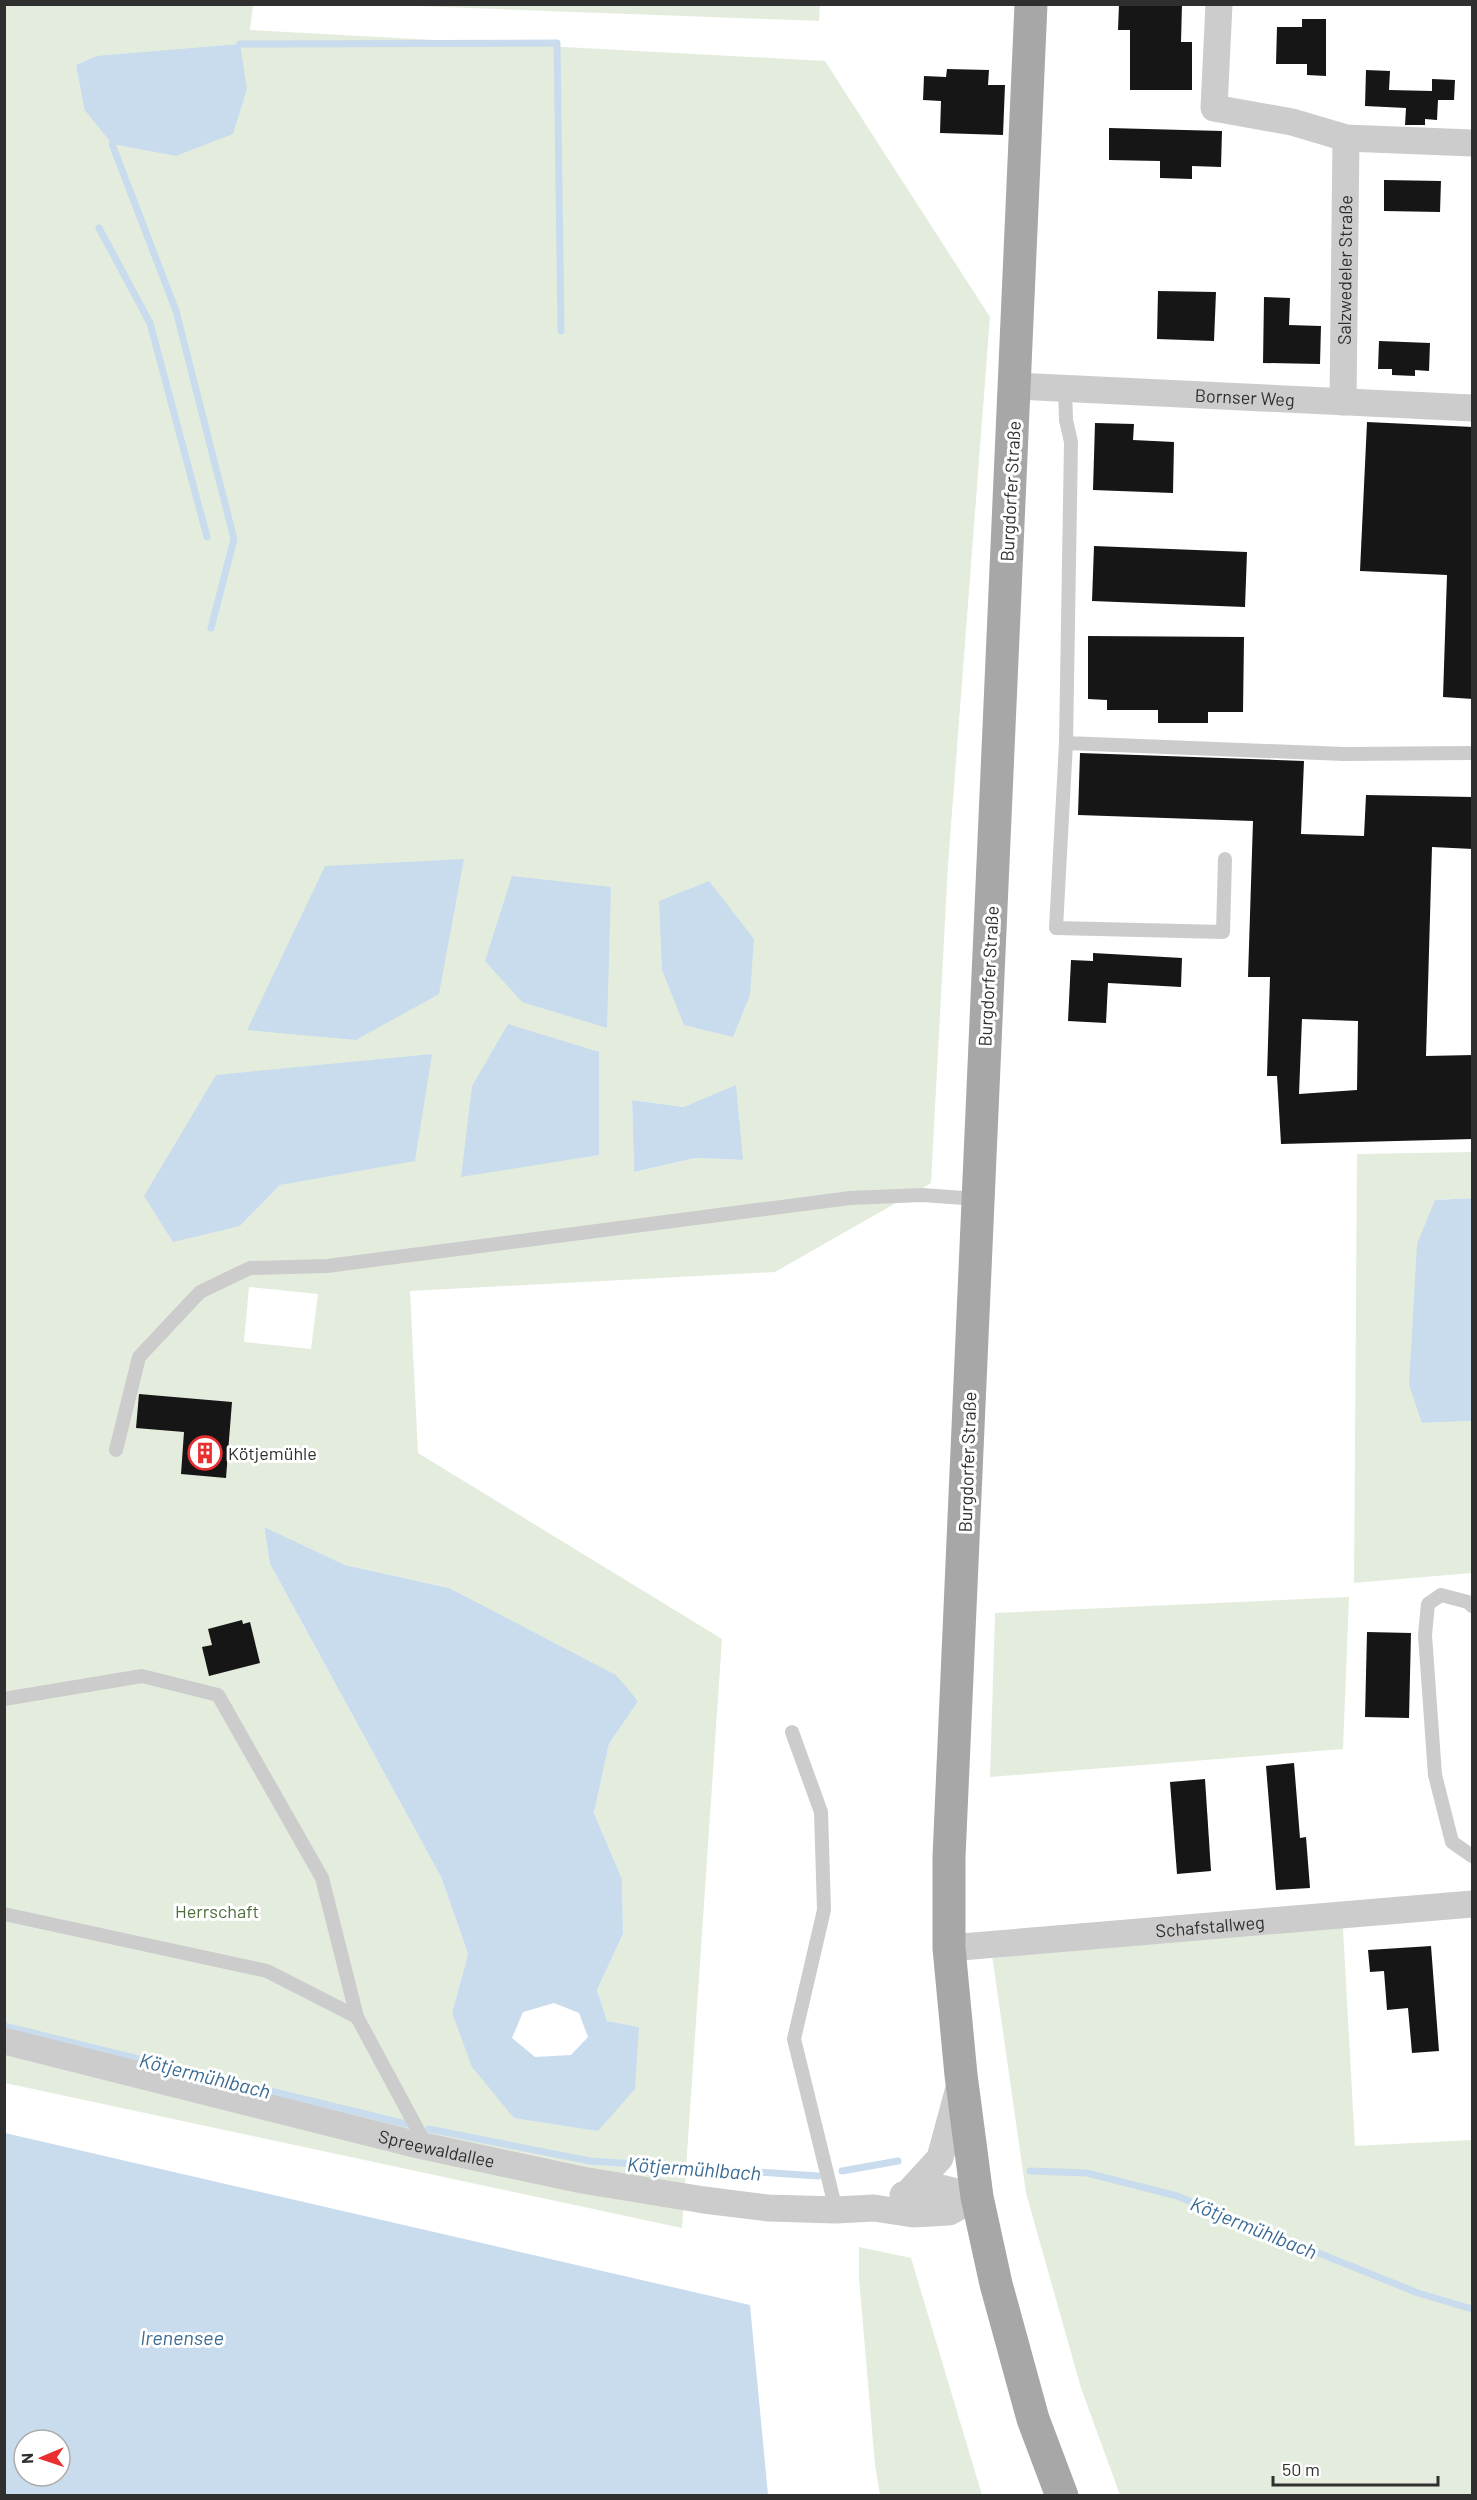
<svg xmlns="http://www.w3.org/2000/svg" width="1477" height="2500" font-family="Barlow,sans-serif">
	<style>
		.green { fill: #e4eddd; fill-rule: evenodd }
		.water { fill: #c9dced; fill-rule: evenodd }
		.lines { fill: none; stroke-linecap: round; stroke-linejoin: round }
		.stream { stroke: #c9dced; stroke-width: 7 }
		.building { fill: #161616; fill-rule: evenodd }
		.service { stroke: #ccc; stroke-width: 14 }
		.minor { stroke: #ccc; stroke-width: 27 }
		.primary { stroke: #a7a7a7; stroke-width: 33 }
		.labels { text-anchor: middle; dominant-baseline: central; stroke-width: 6; stroke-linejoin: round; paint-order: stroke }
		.street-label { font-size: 18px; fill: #2f2f2f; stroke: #fff }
		.poi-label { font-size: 18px; fill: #2f2f2f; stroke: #fff; text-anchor: start }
		.park-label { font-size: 18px; fill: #4f6c3b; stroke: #fff }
		.water-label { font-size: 20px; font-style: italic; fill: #3b6b94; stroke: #fff }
	</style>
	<rect width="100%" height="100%" fill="#fff"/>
	<g class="green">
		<polygon points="820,4 819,21 390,5 390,4"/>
		<path d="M5 5H253L250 30 825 61 990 317 948 865 931 1183 775 1272 410 1291 418 1453 722 1639 682 2228 5 2083ZM96 56 84 109 76 65ZM632 1100 684 1107 743 1160 696 1158 634 1172ZM328 1175 280 1185 240 1226 144 1196ZM249 1287 318 1294 311 1349 244 1342ZM264 1528 345 1565 449 1588 638 1700 609 1744 594 1813 622 1879 623 1934 597 1990 607 2021 639 2027 514 2118 452 2013 468 1954 441 1877 270 1564Z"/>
		<polygon points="1472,1152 1472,1198 1435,1200 1422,1423 1472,1421 1472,1573 1354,1583 1357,1154"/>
		<polygon points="1349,1597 1343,1749 990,1777 995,1613"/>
		<polygon points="1343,1928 1355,2146 1472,2140 1472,2495 1120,2495 1081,2388 1026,2193 992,1955"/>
		<polygon points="859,2247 911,2258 982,2495 880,2495 875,2465 859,2278"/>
	</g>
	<g class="water">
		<polygon points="240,44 247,89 233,134 176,156 112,144 84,109 76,65 96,56"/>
		<polygon points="464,859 439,994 356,1040 247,1030 325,866"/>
		<polygon points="512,876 611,887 607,1028 522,1002 485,961"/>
		<polygon points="709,881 754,939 750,995 733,1037 684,1025 662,970 659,901"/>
		<polygon points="508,1024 599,1052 599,1155 461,1177 472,1086"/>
		<polygon points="432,1054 415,1161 280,1185 240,1226 173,1242 144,1196 216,1075"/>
		<polygon points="736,1085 743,1160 696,1158 634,1172 632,1100 684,1107"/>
		<polygon points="1472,1198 1472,1421 1422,1423 1409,1385 1417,1244 1435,1200"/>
		<path d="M264 1527 345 1565 449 1588 616 1675 638 1701 609 1744 594 1813 622 1879 623 1934 597 1990 607 2021 639 2027 635 2089 598 2131 514 2118 472 2067 452 2013 468 1954 441 1877 270 1564ZM554 2003 579 2013 588 2037 571 2055 535 2057 512 2038 523 2012Z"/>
		<path d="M5 2133 750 2305 768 2495H5ZM24 2440H60V2476H24Z"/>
	</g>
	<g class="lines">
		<g class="stream">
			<polyline points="240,44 557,43 561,331"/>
			<polyline points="112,144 176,311 234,539 211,628"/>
			<polyline points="99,228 150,323 207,537"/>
			<polyline points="4,2026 406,2124"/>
			<polyline points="429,2129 590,2161 818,2176"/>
			<polyline points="842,2171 898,2161"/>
			<polyline points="1030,2171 1087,2173 1177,2196 1418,2293 1472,2309"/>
		</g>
	</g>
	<g class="building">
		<polygon points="1119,4 1182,4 1181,42 1192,42 1192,90 1130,90 1130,30 1118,30"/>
		<polygon points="1302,19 1326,19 1326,76 1307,75 1307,64 1276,64 1277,27 1302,27"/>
		<polygon points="947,69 989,70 988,85 1005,85 1003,135 940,133 941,101 923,100 924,76 946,77"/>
		<polygon points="1366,70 1390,71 1389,90 1432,91 1432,79 1455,80 1454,100 1438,100 1437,120 1425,119 1425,125 1405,125 1406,108 1365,106"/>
		<polygon points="1109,128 1222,131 1221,167 1192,166 1192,179 1160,178 1160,161 1109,160"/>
		<polygon points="1384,180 1441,181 1440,212 1384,211"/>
		<polygon points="1158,291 1216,292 1214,341 1157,339"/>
		<polygon points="1264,297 1290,298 1289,325 1321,326 1320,364 1263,363"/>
		<polygon points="1379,341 1430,343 1429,371 1415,370 1415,376 1392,375 1392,369 1378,369"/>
		<polygon points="1367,422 1473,427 1473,699 1443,697 1447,575 1360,571"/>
		<polygon points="1095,423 1134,424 1133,440 1174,442 1173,493 1093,490"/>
		<polygon points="1094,546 1247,552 1245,607 1092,601"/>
		<polygon points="1088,636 1244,637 1243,712 1208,712 1208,723 1158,723 1158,710 1107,710 1107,700 1088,699"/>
		<path d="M1080 753 1304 761 1301 834 1364 836 1366 795 1473 797V849L1432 847 1426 1056 1473 1055V1139L1281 1144 1277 1076H1267L1270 977H1248L1253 821 1078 815ZM1302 1019 1358 1021 1357 1090 1299 1094Z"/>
		<polygon points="1093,953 1182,958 1181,987 1108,983 1106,1023 1068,1021 1071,960 1093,961"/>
		<polygon points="139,1394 232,1402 226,1478 181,1474 184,1432 136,1428"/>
		<polygon points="242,1620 243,1624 250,1622 260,1663 209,1676 202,1647 212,1645 208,1629"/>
		<polygon points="1367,1632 1411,1633 1409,1718 1365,1717"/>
		<polygon points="1294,1763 1300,1838 1306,1837 1310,1888 1276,1890 1266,1766"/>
		<polygon points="1205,1779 1211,1871 1177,1874 1170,1782"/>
		<polygon points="1431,1946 1439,2051 1412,2053 1408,2008 1387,2010 1384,1971 1370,1972 1368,1950"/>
	</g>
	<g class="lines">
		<g class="service">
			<polyline points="1065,388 1066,420 1071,442 1066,743 1344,754 1472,753"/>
			<polyline points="1066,743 1056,928 1223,932 1225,859"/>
			<polyline points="116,1450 139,1357 200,1292 250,1268 327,1266 850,1198 922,1195 978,1199"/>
			<polyline points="1472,1606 1468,1602 1441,1595 1428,1604 1425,1635 1435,1775 1452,1842 1472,1856"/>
			<polyline points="4,1699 142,1676 218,1695 322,1878 357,2017 427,2147"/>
			<polyline points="792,1732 821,1812 824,1910 794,2039 836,2210"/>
			<polyline points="4,1914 267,1971 357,2017"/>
		</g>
		<g class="minor">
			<polyline points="1219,4 1214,108 1292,122 1346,138 1472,143"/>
			<path id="s1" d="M1015 386 1472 408"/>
			<path id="s2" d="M1343 402 1346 138"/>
			<path id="s3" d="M949 1948 1472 1904"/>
			<path id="s4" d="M4 2041 414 2144 582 2180 704 2200 768 2208 836 2210 874 2208 913 2214 949 2212 977 2197"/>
			<polyline points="908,2193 940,2158 959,2088"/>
			<polyline points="903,2195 937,2187 977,2197"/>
		</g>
		<polyline class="primary" points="1031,4 949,1857 949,1948 961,2075 977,2197 996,2284 1033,2419 1062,2496"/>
	</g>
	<defs>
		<g id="building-ring" transform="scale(1.725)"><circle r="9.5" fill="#fff" stroke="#e92f2f" stroke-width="1.5"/><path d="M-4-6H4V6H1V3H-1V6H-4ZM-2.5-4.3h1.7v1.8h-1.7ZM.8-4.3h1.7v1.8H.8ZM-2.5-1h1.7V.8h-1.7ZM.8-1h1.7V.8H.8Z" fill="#e92f2f"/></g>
	</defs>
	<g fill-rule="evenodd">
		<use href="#building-ring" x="205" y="1453"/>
	</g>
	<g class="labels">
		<g class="street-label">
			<text stroke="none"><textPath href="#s2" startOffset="132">Salzwedeler Straße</textPath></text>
			<text stroke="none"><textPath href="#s1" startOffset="230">Bornser Weg</textPath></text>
			<text transform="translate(1010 491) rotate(-87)">Burgdorfer Straße</text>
			<text transform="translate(988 976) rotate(-87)">Burgdorfer Straße</text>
			<text transform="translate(967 1462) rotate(-88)">Burgdorfer Straße</text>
			<text stroke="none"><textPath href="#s3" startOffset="262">Schafstallweg</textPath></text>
			<text stroke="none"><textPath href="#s4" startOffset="446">Spreewaldallee</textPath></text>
		</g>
		<g class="poi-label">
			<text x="228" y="1453">Kötjemühle</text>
		</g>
		<g class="park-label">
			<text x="217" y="1911">Herrschaft</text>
		</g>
		<g class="water-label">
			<text transform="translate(205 2075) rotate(14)">Kötjermühlbach</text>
			<text transform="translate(694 2168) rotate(4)">Kötjermühlbach</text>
			<text transform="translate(1254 2227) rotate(22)">Kötjermühlbach</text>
			<text x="182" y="2337">Irenensee</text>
		</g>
	</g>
	<rect width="1477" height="2500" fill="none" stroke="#2f2f2f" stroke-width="12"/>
	<g transform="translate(42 2458) rotate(268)"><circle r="28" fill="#ffffff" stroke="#acacac" stroke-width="1.5"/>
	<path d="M0-4.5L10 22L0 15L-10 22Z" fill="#e92f2f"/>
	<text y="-9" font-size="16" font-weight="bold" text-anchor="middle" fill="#2f2f2f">N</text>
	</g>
	<path d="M1273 2476v9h165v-9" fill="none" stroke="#2f2f2f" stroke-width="3"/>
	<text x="1282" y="2476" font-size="18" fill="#2f2f2f" stroke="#ffffff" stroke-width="4.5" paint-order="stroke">50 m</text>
</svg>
